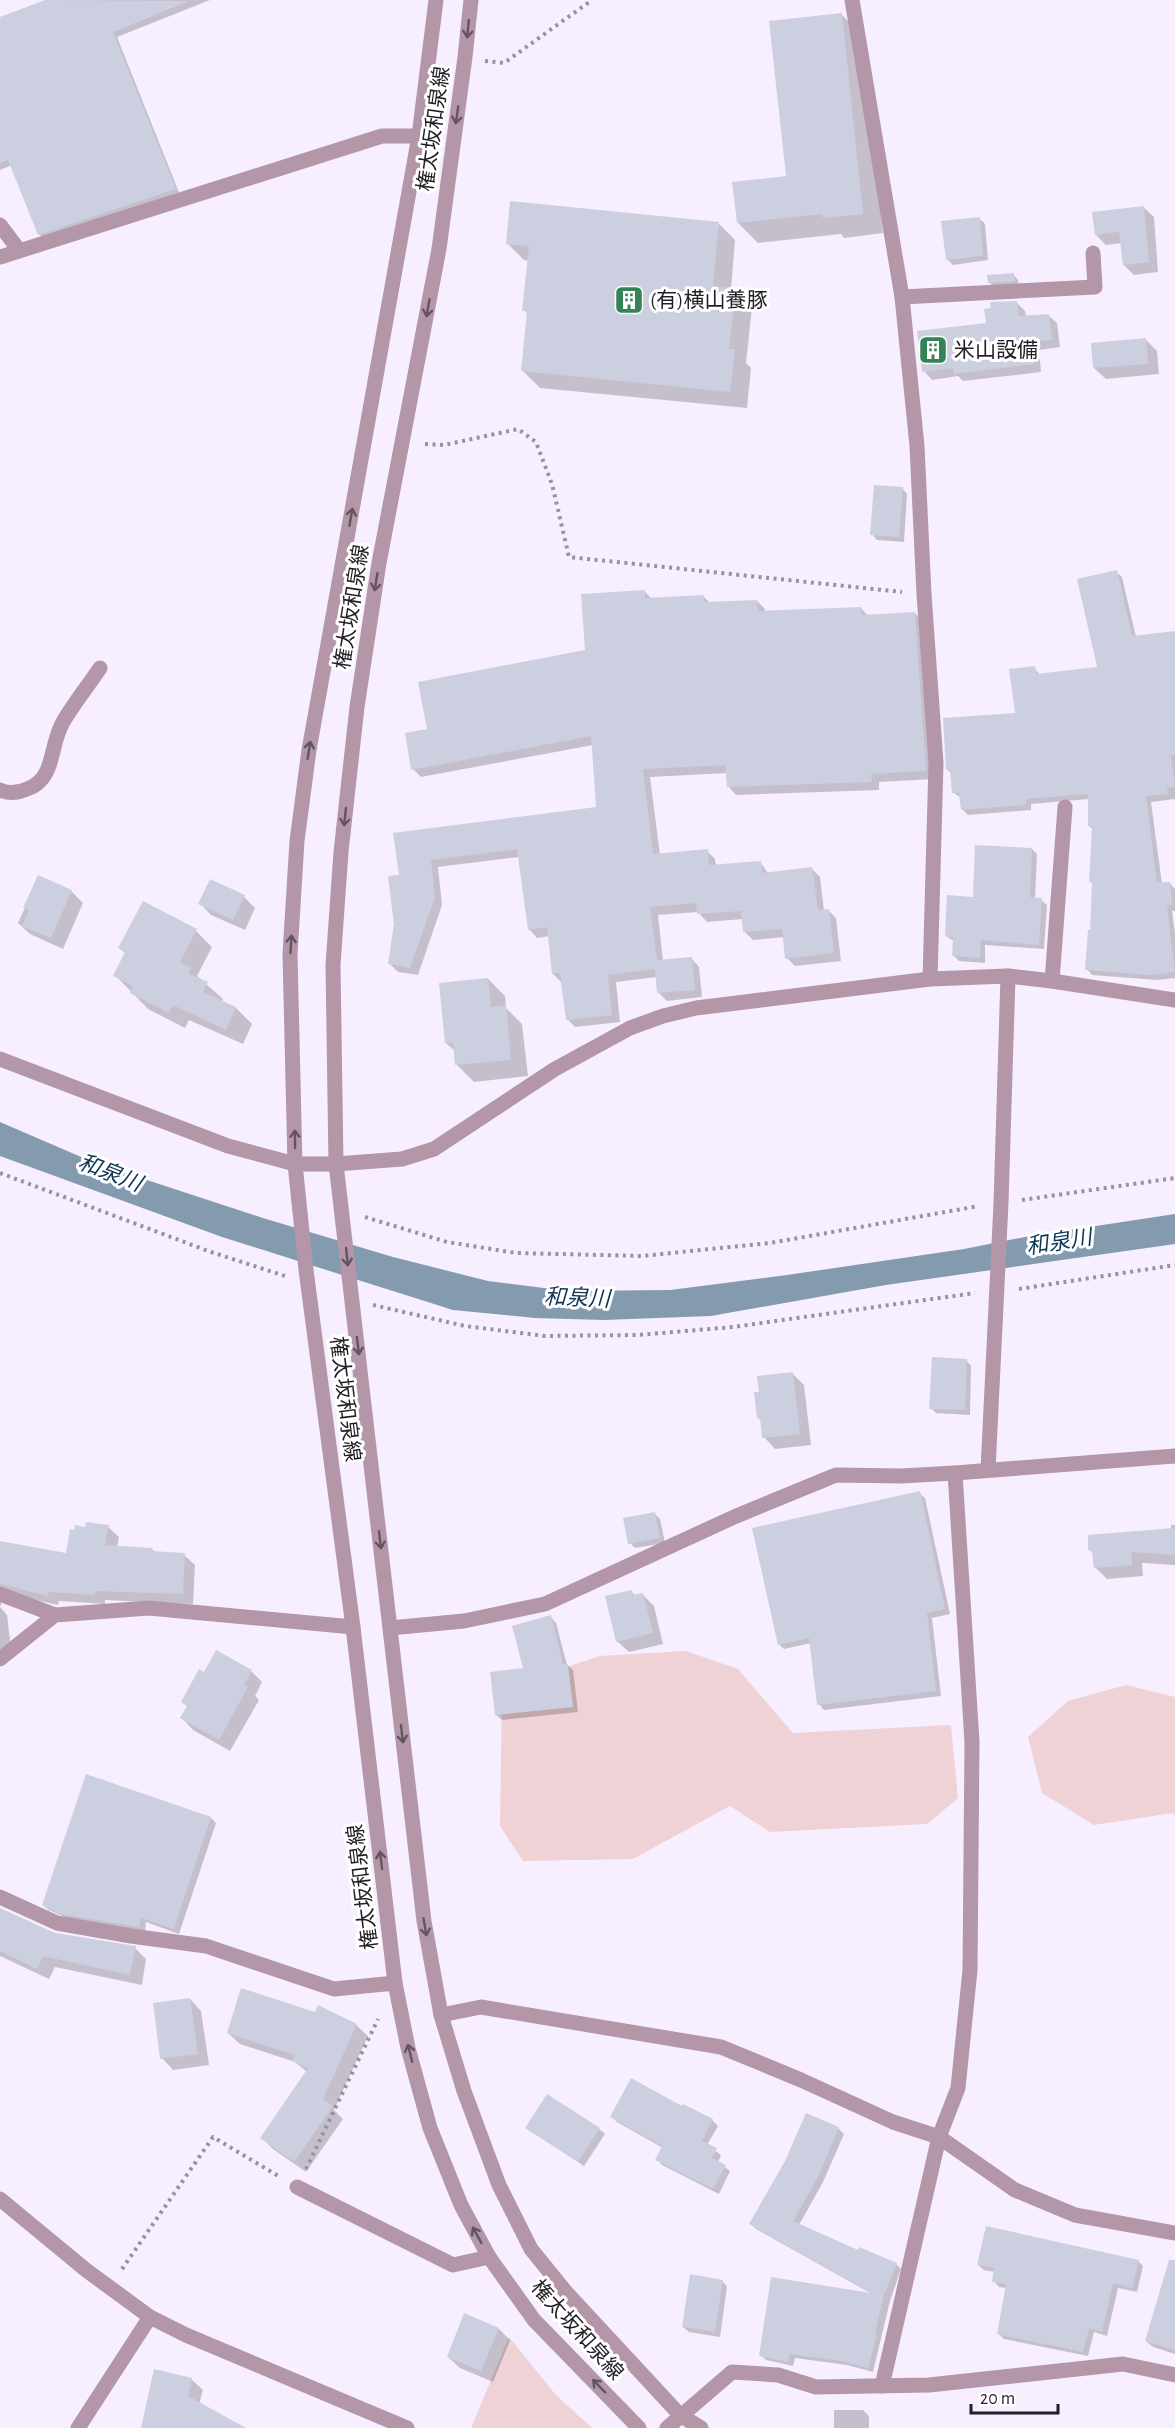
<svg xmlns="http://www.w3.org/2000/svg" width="1175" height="2428" font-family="'Alegreya Sans','Noto Sans JP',sans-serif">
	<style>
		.green { fill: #eed2d5 }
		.water { fill: #849aaf }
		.shadow { fill: #0003 }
		.building { fill: #cccfdf }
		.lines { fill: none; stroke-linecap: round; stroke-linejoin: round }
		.path { stroke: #98929d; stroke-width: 4; stroke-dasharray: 3 4.5; stroke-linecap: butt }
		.minor { stroke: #b496a9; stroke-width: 15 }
		.oneway { stroke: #635460 }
		.labels { text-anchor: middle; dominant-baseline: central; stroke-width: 6; stroke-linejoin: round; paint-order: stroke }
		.street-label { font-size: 21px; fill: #211e24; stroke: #fff }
		.poi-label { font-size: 21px; fill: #211e24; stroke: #fff; text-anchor: start }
		.water-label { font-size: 22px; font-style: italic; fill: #0e3554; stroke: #fff }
	</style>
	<rect width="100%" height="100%" fill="#f7efff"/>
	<g class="green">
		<polygon points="686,1651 738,1669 793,1733 951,1725 958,1798 927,1824 770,1832 730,1806 633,1859 523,1861 500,1826 502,1689 599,1656"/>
		<polygon points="1126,1685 1175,1697 1175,1816 1173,1813 1094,1825 1042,1793 1028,1737 1068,1701"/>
		<polygon points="509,2337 555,2394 592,2428 471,2428"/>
	</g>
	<polygon class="water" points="0,1122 95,1163 263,1218 393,1257 488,1281 568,1291 670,1290 787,1275 964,1249 1030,1236 1175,1214 1175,1244 886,1285 711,1316 604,1320 535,1318 453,1310 222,1237 0,1156"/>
	<g class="shadow">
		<polygon points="49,0 210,0 117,37 180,195 44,239 39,234 12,165 0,170 0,19"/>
		<polygon points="841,14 861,34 883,233 844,238 841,234 758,243 738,223 788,177"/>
		<polygon points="1143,207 1154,217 1158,272 1134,275 1124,265 1122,243 1106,245 1096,235"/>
		<polygon points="980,219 985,224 988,260 953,265 947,259"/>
		<polygon points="718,223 735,240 731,290 735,290 752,307 746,363 751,368 747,408 540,388 523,371 528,314 524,310 529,261 524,260 507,243"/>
		<polygon points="1013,274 1018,280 1019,286 995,288 989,282"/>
		<polygon points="1016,302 1025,311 1026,317 1048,315 1057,323 1060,347 1039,350 1041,372 963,381 958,376 932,380 924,371"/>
		<polygon points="1146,340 1157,351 1159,374 1106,379 1094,368"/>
		<polygon points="902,488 907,494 904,542 877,540 872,534"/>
		<polygon points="1116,572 1122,577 1136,637 1175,633 1175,799 1151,802 1162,884 1170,884 1175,889 1175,911 1172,911 1175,934 1175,978 1157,980 1092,975 1087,969 1092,932 1093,884 1090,881 1094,830 1089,826 1089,799 1031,804 1031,810 968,815 962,809 961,798 954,793 952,774 947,769 1017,715 1034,668 1040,675 1099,668"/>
		<polygon points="644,591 652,599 703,596 710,603 757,601 765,609 765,613 861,608 868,616 915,613 923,622 934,779 879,782 879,790 736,795 728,786 727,773 650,777 660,855 707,851 715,859 716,866 760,862 768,873 812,869 820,877 824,911 828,910 836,918 841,961 795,966 787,958 784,937 753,940 744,931 743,919 707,922 698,912 658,915 663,961 691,958 699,967 702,997 667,1001 659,993 657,977 616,982 620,1022 575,1027 567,1019 561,982 553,974 549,936 537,938 529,929 519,857 438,867 442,905 418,975 398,972 389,963 400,876 394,834 597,809 593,745 421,777 413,769 428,730 587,651"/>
		<polygon points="1032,849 1037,854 1035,899 1041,900 1047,905 1044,949 985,945 985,963 959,961 954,956 954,941 946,936 974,898"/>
		<polygon points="39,877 71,891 83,903 63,949 30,934 18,923"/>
		<polygon points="244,897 255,908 245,930 211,915 200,903"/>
		<polygon points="196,931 212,947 197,976 223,999 222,1002 236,1008 252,1024 243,1044 189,1020 185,1028 148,1009 115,975 126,954 120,948"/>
		<polygon points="488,979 505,996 506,1008 522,1024 528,1076 474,1082 457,1065 455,1051 446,1043"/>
		<polygon points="966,1360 971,1366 970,1415 936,1413 931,1408"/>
		<polygon points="792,1373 804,1385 811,1445 775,1449 764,1437 762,1421 758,1418 760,1393"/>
		<polygon points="919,1493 925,1498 950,1614 932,1618 941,1696 824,1710 819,1704 811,1643 784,1649 779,1644"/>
		<polygon points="655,1514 660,1519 665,1543 635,1548 630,1543"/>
		<polygon points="1171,1525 1175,1525 1175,1565 1142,1563 1143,1576 1107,1579 1095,1567 1094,1554 1090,1550 1171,1530"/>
		<polygon points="108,1527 119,1537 117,1547 152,1549 156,1553 184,1555 195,1565 193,1604 105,1600 105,1604 59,1601 58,1605 14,1595 5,1595 0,1607 0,1543 67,1555 86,1529"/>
		<polygon points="631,1592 636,1596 643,1595 654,1606 663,1644 629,1652 617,1641"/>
		<polygon points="0,1607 7,1615 11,1648 0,1649"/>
		<polygon points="551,1617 556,1623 567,1665 573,1670 578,1712 502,1720 496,1715 524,1670"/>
		<polygon points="251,1671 262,1682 255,1696 259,1700 230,1751 193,1730 182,1718 188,1707 183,1702 205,1674"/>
		<polygon points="211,1818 216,1823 179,1934 146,1922 145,1932 67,1918 49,1910 43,1905"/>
		<polygon points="0,1909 53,1933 135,1948 146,1959 142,1985 55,1967 49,1979 0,1956"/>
		<polygon points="190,1999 201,2011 209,2065 173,2070 162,2058"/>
		<polygon points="356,2025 368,2036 334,2110 343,2119 306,2172 273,2149 262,2138 307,2072 295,2062 240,2044 228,2033"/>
		<polygon points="684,2106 712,2120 718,2126 707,2145 721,2155 718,2162 730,2171 719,2194 662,2165 657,2159 663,2148 617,2122 612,2117 683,2109"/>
		<polygon points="527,2128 599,2129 605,2134 584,2166"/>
		<polygon points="838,2128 844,2134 823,2182 799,2225 859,2252 896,2264 901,2269 890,2301 873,2372 847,2365 795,2358 793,2366 766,2360 761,2355 872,2294 756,2229 751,2224"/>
		<polygon points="1138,2261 1143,2266 1137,2292 1118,2288 1107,2336 1094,2332 1088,2356 1004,2339 999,2334 1007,2288 999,2287 994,2281 995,2272 984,2270 978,2265"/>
		<polygon points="722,2281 727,2286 720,2337 689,2332 683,2327"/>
		<polygon points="1175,2296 1175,2354 1153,2347 1146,2341"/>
		<polygon points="465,2315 499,2329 510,2340 493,2382 460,2368 448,2357"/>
		<polygon points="191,2379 203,2390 199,2404 243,2428 142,2428"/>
		<polygon points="834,2410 863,2410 869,2416 869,2428 834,2428"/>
	</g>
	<g class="building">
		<polygon points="45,0 189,1 113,32 176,189 38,235 8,160 0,163 0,17"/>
		<polygon points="842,13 863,214 823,218 822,214 737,223 732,182 786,176 769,21"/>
		<polygon points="510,201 719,222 713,286 736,289 729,349 735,349 730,392 521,371 527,311 522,311 529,246 506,244"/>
		<polygon points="1144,206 1149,262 1123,265 1119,232 1095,235 1092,212"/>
		<polygon points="980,217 983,256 946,260 941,221"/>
		<polygon points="1014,273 1015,281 988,283 987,275"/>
		<polygon points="1017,301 1019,316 1049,314 1052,340 1031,342 1034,364 954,374 953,368 922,372 917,331 986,323 984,309 991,308 990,302"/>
		<polygon points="1146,338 1148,364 1093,368 1091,343"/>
		<polygon points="874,485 903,487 899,537 870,535"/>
		<polygon points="1117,570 1132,636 1175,631 1175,755 1171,755 1175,787 1167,788 1168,794 1146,796 1157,883 1170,882 1173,905 1167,906 1175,972 1150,975 1085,970 1088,930 1090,930 1092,882 1089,882 1092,826 1088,826 1088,794 1026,799 1026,805 961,810 959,793 952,793 950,770 946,770 943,718 1015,713 1009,669 1035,666 1036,674 1097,667 1077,579"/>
		<polygon points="645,590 645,598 704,595 704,602 757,600 758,611 861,607 862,615 915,612 926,771 871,774 872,782 727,787 725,765 643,769 653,854 708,849 709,865 761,861 762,873 812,867 818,910 829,909 834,953 785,959 782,929 743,932 741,911 697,914 696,903 650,907 657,960 692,957 695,990 657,993 655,969 608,975 612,1015 566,1020 560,973 552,974 547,927 528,930 517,849 431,860 435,897 410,968 388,964 394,925 388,876 399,875 393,833 596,807 591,736 411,770 405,733 427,729 418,682 585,650 581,594"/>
		<polygon points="975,845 1032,848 1030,897 1042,898 1039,945 981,940 980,958 952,956 953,937 945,936 947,895 973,897"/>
		<polygon points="38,875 72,890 51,938 22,926 29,910 23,908"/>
		<polygon points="210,879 245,895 233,920 198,904"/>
		<polygon points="143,901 197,929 180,962 191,968 189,974 208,982 203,992 236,1007 226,1030 173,1005 169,1013 130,993 133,986 113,976 125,952 118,948"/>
		<polygon points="488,978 491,1007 506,1005 511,1060 455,1065 453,1043 445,1043 439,983"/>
		<polygon points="932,1357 967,1359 965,1410 929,1409"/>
		<polygon points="793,1372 800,1434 762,1438 760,1418 757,1418 754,1392 759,1392 757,1376"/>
		<polygon points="920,1491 945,1609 927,1613 936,1691 817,1705 809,1638 778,1645 752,1528"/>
		<polygon points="655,1512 660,1538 628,1544 623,1518"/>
		<polygon points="86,1522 109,1525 105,1545 152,1548 152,1551 185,1553 183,1594 95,1591 95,1595 48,1592 48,1596 0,1584 0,1541 66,1553 70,1529 74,1530 75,1525 85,1527"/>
		<polygon points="1175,1528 1175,1555 1131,1552 1132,1565 1094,1568 1092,1551 1088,1550 1088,1535"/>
		<polygon points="632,1590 633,1595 643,1593 653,1633 616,1642 605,1596"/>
		<polygon points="551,1615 563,1664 568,1664 573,1707 495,1715 490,1672 523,1668 512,1626"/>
		<polygon points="216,1650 252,1670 244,1685 248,1687 219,1740 180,1718 187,1706 181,1702 199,1669 204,1672"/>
		<polygon points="86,1774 211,1817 174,1929 141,1918 139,1927 60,1914 42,1905"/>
		<polygon points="0,1908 55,1933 136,1946 130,1975 43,1956 37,1969 0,1951"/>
		<polygon points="241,1988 315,2012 318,2005 357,2024 323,2099 333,2106 294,2162 260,2138 308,2068 292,2061 295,2055 227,2033"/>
		<polygon points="190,1998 198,2054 160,2059 153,2003"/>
		<polygon points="631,2078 682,2106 683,2104 713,2119 702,2141 717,2148 712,2158 726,2165 713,2189 655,2160 662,2146 610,2117"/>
		<polygon points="547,2094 600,2128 578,2162 525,2128"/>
		<polygon points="806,2113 839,2127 818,2177 793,2221 858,2250 859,2247 897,2263 884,2295 875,2333 877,2333 868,2368 841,2361 790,2354 788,2362 759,2356 771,2277 871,2293 749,2224 785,2161"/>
		<polygon points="986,2226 1139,2260 1132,2288 1113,2283 1102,2332 1089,2328 1083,2352 997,2334 1006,2284 992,2282 994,2268 977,2265"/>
		<polygon points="1169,2260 1175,2260 1175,2350 1145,2341"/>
		<polygon points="690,2274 723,2280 715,2332 682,2327"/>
		<polygon points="464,2313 499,2328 481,2371 447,2357"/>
		<polygon points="154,2369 192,2378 188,2396 246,2428 141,2428"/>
	</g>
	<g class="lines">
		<g class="path">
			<polyline points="485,61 504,63 592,0"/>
			<polyline points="425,444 444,445 518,429 536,442 552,484 569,557 902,592"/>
			<polyline points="0,1173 211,1252 285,1276"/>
			<polyline points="1022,1200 1175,1178"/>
			<polyline points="365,1217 447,1242 516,1253 642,1256 770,1243 979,1206"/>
			<polyline points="1019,1289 1175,1265"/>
			<polyline points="373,1305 465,1326 545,1336 638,1335 733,1327 975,1293"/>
			<polyline points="306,2169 378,2019"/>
			<polyline points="122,2269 213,2137 280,2177"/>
		</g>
		<g class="minor">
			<polyline points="436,0 419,136 309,750 297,841 290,954 295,1164 306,1270 353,1627 395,1983 408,2048 430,2128 461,2205 489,2257 534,2320 639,2428"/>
			<polyline points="471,0 465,57 439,249 379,563 357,707 341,852 333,965 336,1164 424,1921 441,2015 464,2091 499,2185 531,2249 565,2291 680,2415 701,2428"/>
			<polyline points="852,0 902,297 917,446 924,594 936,763 930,979"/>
			<polyline points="0,225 19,250"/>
			<polyline points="0,257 382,136 419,136"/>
			<polyline points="902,297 1095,287 1093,253"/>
			<path d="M0 790C9 794 18 793 27 789 56 779 49 746 63 722 74 703 88 686 100 668"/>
			<polyline points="1052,981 1065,807"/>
			<polyline points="0,1059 228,1146 295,1164 336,1164 402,1159 434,1149 555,1069 630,1028 663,1016 696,1008 930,979 1008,976 1052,981 1175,1000"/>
			<polyline points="988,1470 1001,1203 1008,976"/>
			<polyline points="0,1594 55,1615"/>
			<polyline points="390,1628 464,1621 545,1604 734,1517 836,1475 901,1476 955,1473 1175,1456"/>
			<polyline points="0,1659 55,1615 149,1608 353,1627"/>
			<polyline points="0,1897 57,1923 131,1936 206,1946 334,1989 395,1983"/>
			<polyline points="441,2015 481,2007 721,2047 801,2080 893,2122 939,2137 1015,2190 1075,2215 1175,2233"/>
			<polyline points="297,2187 453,2265 489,2257"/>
			<polyline points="0,2199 86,2270 150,2317 186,2335 407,2428"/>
			<polyline points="882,2386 939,2137 958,2088 970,1970 972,1742 955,1473"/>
			<polyline points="78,2428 150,2317"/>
			<polyline points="667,2428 732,2372 778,2375 816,2387 929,2385 1123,2364 1175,2375"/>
		</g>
	</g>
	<defs><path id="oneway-shaft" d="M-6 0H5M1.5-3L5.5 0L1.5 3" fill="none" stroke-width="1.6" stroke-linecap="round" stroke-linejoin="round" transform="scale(1.5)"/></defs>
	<g class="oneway">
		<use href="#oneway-shaft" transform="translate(468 29) rotate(96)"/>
		<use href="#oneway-shaft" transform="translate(457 115) rotate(98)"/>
		<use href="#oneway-shaft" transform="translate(428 308) rotate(100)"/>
		<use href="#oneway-shaft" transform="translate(351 517) rotate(-80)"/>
		<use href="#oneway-shaft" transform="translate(376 582) rotate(99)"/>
		<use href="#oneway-shaft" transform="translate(309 750) rotate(-81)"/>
		<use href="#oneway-shaft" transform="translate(345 817) rotate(96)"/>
		<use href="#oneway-shaft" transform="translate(291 944) rotate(-87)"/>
		<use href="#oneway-shaft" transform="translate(295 1139) rotate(-91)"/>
		<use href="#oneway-shaft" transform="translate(347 1257) rotate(84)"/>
		<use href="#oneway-shaft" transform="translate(358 1346) rotate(83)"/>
		<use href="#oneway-shaft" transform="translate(380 1540) rotate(83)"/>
		<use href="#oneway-shaft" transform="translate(402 1734) rotate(83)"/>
		<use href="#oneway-shaft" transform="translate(381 1860) rotate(-97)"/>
		<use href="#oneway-shaft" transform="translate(425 1927) rotate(80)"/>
		<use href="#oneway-shaft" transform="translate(410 2053) rotate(-104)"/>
		<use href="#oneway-shaft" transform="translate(477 2235) rotate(-119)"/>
		<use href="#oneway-shaft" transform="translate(599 2386) rotate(-134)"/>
	</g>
	<defs>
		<g id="building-square" transform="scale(1.5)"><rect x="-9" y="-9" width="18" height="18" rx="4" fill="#338354" stroke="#fff"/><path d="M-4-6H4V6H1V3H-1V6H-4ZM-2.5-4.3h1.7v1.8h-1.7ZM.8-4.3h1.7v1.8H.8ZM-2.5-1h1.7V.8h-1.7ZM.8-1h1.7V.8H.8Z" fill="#fff"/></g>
	</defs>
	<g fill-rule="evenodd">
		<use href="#building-square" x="629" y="300"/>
		<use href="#building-square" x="933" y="350"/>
	</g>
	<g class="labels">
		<g class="street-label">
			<text transform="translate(434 129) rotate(-82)">権太坂和泉線</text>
			<text transform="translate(352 607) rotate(-81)">権太坂和泉線</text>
			<text transform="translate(345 1399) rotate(83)">権太坂和泉線</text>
			<text transform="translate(363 1887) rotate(-97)">権太坂和泉線</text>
			<text transform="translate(577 2330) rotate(48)">権太坂和泉線</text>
		</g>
		<g class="poi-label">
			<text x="650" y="300">(有)横山養豚</text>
			<text x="954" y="350">米山設備</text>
		</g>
		<g class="water-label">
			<text transform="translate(110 1173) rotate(21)">和泉川</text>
			<text transform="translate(1059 1242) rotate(-9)">和泉川</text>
			<text transform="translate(577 1298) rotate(2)">和泉川</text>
		</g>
	</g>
	<path d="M971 2404v9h87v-9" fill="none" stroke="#211e24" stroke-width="3"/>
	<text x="980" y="2404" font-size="18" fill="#211e24" stroke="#ffffff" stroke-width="4.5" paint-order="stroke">20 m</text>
</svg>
